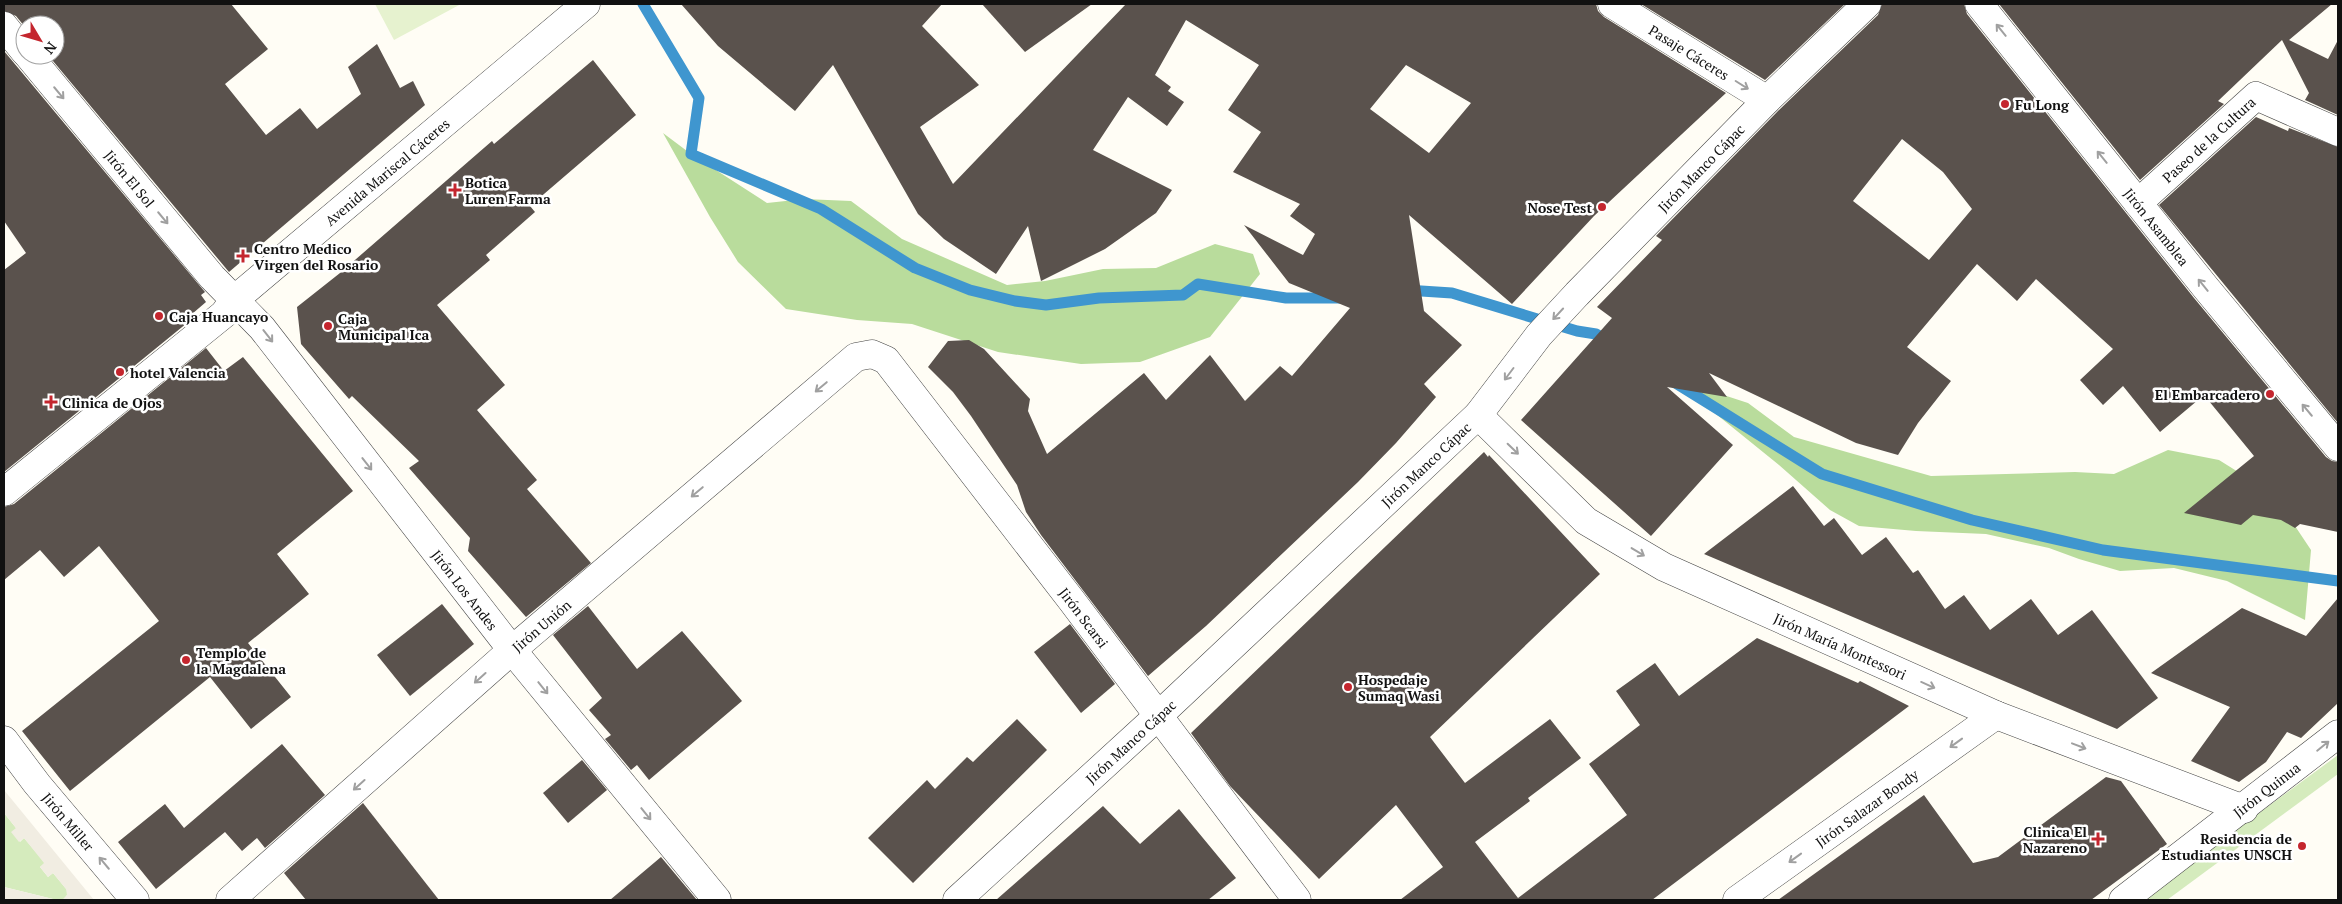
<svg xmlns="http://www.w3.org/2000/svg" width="2342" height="904" font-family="'PT Serif',serif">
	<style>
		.green { fill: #d5ebbd }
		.forest { fill: #b9dc9c }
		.pitch { fill: #e6f2cf }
		.plaza { fill: #f1ede2 }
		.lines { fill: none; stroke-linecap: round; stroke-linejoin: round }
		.stream { stroke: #3f96cf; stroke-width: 11 }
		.building { fill: #5a524d; fill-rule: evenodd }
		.pedestrian-casing { stroke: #444; stroke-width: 29 }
		.minor-casing { stroke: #444; stroke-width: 29 }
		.pedestrian { stroke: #fff; stroke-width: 28 }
		.minor { stroke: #fff; stroke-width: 28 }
		.oneway { stroke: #a0a0a0 }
		.poi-dot { fill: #c4262e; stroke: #fff; stroke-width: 2 }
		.labels { text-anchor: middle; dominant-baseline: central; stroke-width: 5; stroke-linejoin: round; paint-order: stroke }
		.street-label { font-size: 14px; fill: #111; stroke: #fff }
		.poi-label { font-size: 14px; font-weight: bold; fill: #111; stroke: #fff; text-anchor: start }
	</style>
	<rect width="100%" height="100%" fill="#fffdf5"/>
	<g class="green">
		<polygon points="2338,755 2338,774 2167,900 2141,900"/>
		<polygon points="4,813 16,828 20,842 24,838 45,863 40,867 48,877 53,873 67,890 67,895 64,899 57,900 4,887"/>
	</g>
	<g class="forest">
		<polygon points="663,133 691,154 767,203 804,199 851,201 902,239 1007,285 1045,281 1103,269 1156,268 1215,244 1253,254 1260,274 1210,337 1140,362 1081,364 998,352 912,324 857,320 786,309 738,262 710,217"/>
		<polygon points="1702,388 1748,403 1794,437 1931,476 2075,472 2114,474 2168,450 2219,460 2267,490 2289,517 2311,550 2305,620 2227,581 2174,568 2120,571 2079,559 2049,548 1986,534 1916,531 1859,526 1830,510 1779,465 1690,393"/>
	</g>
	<polygon class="pitch" points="375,4 461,4 394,40"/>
	<g class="plaza">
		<polygon points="4,790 94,900 62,900 67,895 66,889 53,873 48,877 40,867 44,863 24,838 19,842 11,832 16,828 4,813"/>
		<polygon points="4,887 57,900 4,900"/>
	</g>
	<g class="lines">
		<g class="stream">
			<polyline points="643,4 699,98 691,154 821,209 915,268 970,290 1015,301 1046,305 1099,298 1183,295 1198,284 1286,298 1341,298"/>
			<polyline points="1406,290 1452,293 1577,331 1596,334 1609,342"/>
			<polyline points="1674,382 1822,474 1972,520 2103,550 2338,581"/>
		</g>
	</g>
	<g class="building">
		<polygon points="4,4 231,4 268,49 225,84 266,135 300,108 317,129 361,94 348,67 377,44 400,88 413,81 425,105 229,272 48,55 55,55 55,25 25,25 25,27 16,16 4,11"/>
		<path d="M681 4H942L922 26 979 85 920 127 953 184 1126 4H1596L1598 11 1604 17 1726 93 1594 216 1512 304 1409 215 1424 311 1462 345 1424 384 1436 397 1396 443 1358 482 1206 626 1148 676 1041 535 1026 512 1017 485 971 416 953 392 928 367 948 341 969 340 984 349 1030 399 1028 411 1047 454 1144 373 1166 400 1210 355 1245 401 1280 366 1292 376 1350 308 1289 283 1244 225 1303 255 1315 234 1290 216 1300 204 1233 172 1261 132 1228 110 1259 65 1186 20 1155 75 1171 87 1168 91 1184 102 1167 126 1128 97 1093 150 1172 190 1156 213 1105 249 1041 281 1028 226 996 274 944 239 918 214 833 65 795 111 718 46ZM1406 65 1471 103 1429 153 1370 109Z"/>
		<polygon points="982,4 1092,4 1025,52"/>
		<polygon points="1641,4 1845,4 1765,80"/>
		<path d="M1882 4H1964L1967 14 2194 298 2326 457 2332 461 2338 462V532L2300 524 2295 528 2281 520 2253 515 2241 525 2184 513 2254 456 2204 395 2160 432 2123 386 2103 405 2080 380 2113 349 2036 279 2017 301 1977 264 1907 347 1951 381 1918 423 1898 455 1856 443 1709 373 1727 397 1667 387 1733 445 1651 536 1521 420 1612 318 1597 307 1662 240 1656 236 1778 111 1878 15ZM1902 139 1943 172 1972 209 1929 260 1853 201Z"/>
		<polygon points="1999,4 2332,4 2289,40 2328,59 2338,40 2338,115 2305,100 2309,93 2282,40 2218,101 2224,104 2140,180"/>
		<polygon points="4,51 205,292 201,295 206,302 185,320 187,323 4,472 4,270 26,253 4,221"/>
		<polygon points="593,60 636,115 530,206 535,212 486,255 490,260 437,305 505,385 477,410 537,480 527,489 591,563 526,617 468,551 470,538 409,468 419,461 352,396 349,399 301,344 297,307 340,273 492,141 494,144"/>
		<polygon points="2256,117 2288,131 2289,128 2338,147 2338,423 2159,205"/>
		<polygon points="206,348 224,371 243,357 353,491 277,554 309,594 248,643 291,697 251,729 210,677 70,791 22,731 159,621 99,546 64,577 40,550 4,580 4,507 14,504"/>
		<polygon points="1484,452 1488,457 1489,455 1600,574 1430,737 1465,783 1550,719 1581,758 1528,798 1530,801 1475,842 1518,898 1627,815 1589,764 1640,725 1616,691 1655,663 1679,696 1757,638 1858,683 1860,681 1909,706 1652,900 1400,900 1443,867 1396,805 1319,879 1230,786 1191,733"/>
		<polygon points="1793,486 1824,526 1834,518 1862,555 1886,537 1913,573 1918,570 1945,609 1964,595 1990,630 2031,599 2058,635 2092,610 2158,698 2117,729 1704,554"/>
		<polygon points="2338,598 2338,703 2301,738 2287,732 2266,762 2239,782 2191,761 2230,707 2151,673 2242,608 2306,636"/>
		<polygon points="442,604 474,644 410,696 377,655"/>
		<polygon points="588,606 637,669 682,631 742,701 649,780 637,765 631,770 605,739 611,735 589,710 602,698 553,635"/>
		<polygon points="1070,624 1115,684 1081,713 1034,652"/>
		<polygon points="1017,719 1047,750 913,883 868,838 927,780 935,789 967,757 973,762"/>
		<polygon points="282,744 325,795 265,848 257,838 242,851 225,832 156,889 118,842 165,804 184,828"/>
		<polygon points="582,760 607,790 568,823 543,793"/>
		<polygon points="2106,777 2121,781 2167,844 2091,900 1778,900 1924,795 1973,863 1998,857"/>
		<polygon points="363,803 439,900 306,900 284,873"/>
		<polygon points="1103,806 1140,844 1179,809 1236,878 1208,900 996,900"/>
		<polygon points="661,857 697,900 610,900"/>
	</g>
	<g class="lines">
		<g class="pedestrian-casing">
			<g id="pedestrian">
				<path id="s1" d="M2138 203 2256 96 2338 132"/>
			</g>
		</g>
		<g class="minor-casing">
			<g id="minor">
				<path id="s2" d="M1612 4 1767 100"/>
				<path id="s3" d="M1979 4 2206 288 2338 447"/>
				<polyline points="4,26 25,52"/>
				<path id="s4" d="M28 55 212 277 262 328 512 650 717 900"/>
				<path id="s5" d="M1478 415 1586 521 1664 567 1996 715 2244 809"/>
				<path id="s6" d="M4 492 224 314 234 300 586 4"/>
				<path id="s7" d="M4 740 37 784 135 900"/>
				<path id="s8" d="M230 900 512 650 856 357 872 354 886 360 1072 601 1297 900"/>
				<path id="s9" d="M957 900 1158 716 1478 415 1539 335 1577 294 1767 100 1867 4"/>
				<path id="s10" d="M1737 900 1996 715"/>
				<path id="s11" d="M2123 900 2338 734"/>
			</g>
		</g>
		<use href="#pedestrian" class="pedestrian"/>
		<use href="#minor" class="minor"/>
	</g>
	<defs><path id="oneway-shaft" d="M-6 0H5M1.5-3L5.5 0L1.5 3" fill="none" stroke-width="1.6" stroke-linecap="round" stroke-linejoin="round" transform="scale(1.25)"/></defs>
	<g class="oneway">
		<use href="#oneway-shaft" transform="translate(2001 30) rotate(-129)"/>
		<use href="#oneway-shaft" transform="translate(1742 85) rotate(32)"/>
		<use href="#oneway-shaft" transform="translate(59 93) rotate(50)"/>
		<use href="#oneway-shaft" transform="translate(2102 157) rotate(-129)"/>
		<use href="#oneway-shaft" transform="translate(163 218) rotate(50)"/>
		<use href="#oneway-shaft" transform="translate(2203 285) rotate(-129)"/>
		<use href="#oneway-shaft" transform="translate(1558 314) rotate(133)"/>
		<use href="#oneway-shaft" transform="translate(268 336) rotate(52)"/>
		<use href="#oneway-shaft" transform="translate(1509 374) rotate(127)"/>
		<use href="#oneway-shaft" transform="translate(821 387) rotate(140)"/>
		<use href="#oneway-shaft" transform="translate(2307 410) rotate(-130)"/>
		<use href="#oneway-shaft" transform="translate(1513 449) rotate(44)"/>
		<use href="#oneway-shaft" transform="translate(367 464) rotate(52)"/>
		<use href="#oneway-shaft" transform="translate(697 492) rotate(140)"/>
		<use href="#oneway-shaft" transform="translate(1638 552) rotate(31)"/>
		<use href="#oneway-shaft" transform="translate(480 678) rotate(138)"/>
		<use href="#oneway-shaft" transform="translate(1928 685) rotate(24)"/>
		<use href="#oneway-shaft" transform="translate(543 688) rotate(51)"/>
		<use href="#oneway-shaft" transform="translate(1956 743) rotate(144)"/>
		<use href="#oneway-shaft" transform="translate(2079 746) rotate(21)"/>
		<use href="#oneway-shaft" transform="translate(2323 746) rotate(-39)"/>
		<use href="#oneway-shaft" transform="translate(359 785) rotate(138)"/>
		<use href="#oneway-shaft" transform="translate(646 814) rotate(51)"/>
		<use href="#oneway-shaft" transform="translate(1795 858) rotate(144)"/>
		<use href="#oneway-shaft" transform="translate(104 863) rotate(-130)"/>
	</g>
	<g class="poi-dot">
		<circle cx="2005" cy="104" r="5"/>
		<path d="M452.5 182.5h5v5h5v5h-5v5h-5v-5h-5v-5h5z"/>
		<circle cx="1602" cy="207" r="5"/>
		<path d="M240.5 248.5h5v5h5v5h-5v5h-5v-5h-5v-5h5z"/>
		<circle cx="159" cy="316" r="5"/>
		<circle cx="328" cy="326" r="5"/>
		<circle cx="120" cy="372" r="5"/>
		<circle cx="2270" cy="394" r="5"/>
		<path d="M48.5 394.5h5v5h5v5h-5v5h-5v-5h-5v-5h5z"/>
		<circle cx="186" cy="660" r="5"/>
		<circle cx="1348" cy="687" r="5"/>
		<path d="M2095.5 831.5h5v5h5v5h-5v5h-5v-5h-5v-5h5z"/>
		<circle cx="2302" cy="846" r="5"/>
	</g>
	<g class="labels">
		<g class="street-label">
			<text stroke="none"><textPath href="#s2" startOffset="91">Pasaje Cáceres</textPath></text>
			<text stroke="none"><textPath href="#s1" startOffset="95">Paseo de la Cultura</textPath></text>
			<text stroke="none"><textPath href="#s9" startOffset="1045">Jirón Manco Cápac</textPath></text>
			<text stroke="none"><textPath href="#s6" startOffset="500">Avenida Mariscal Cáceres</textPath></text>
			<text stroke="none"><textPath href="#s4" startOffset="160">Jirón El Sol</textPath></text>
			<text stroke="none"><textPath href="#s3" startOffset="285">Jirón Asamblea</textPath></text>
			<text stroke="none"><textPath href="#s9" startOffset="640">Jirón Manco Cápac</textPath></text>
			<text stroke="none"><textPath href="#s4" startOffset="691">Jirón Los Andes</textPath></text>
			<text stroke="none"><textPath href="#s8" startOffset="1185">Jirón Scarsi</textPath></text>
			<text stroke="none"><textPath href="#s8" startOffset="415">Jirón Unión</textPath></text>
			<text stroke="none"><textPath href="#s5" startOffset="435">Jirón María Montessori</textPath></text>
			<text stroke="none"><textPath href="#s9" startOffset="235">Jirón Manco Cápac</textPath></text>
			<text stroke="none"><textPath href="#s11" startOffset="181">Jirón Quinua</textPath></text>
			<text stroke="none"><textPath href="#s10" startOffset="159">Jirón Salazar Bondy</textPath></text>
			<text stroke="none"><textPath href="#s7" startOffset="104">Jirón Miller</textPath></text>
		</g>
		<g class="poi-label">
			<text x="2015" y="104">Fu Long</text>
			<text x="465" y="182">Botica<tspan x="465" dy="16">Luren Farma</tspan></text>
			<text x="1592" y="207" text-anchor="end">Nose Test</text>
			<text x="254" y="248">Centro Medico<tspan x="254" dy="16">Virgen del Rosario</tspan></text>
			<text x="169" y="316">Caja Huancayo</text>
			<text x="338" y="318">Caja<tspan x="338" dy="16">Municipal Ica</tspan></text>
			<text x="130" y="372">hotel Valencia</text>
			<text x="2260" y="394" text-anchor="end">El Embarcadero</text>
			<text x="62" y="402">Clinica de Ojos</text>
			<text x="196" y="652">Templo de<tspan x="196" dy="16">la Magdalena</tspan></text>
			<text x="1358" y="679">Hospedaje<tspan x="1358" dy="16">Sumaq Wasi</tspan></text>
			<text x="2087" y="831" text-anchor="end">Clinica El<tspan x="2087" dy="16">Nazareno</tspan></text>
			<text x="2292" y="838" text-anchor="end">Residencia de<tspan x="2292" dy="16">Estudiantes UNSCH</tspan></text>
		</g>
	</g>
	<rect width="2342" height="904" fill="none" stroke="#111111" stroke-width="10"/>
	<g transform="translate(40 40) rotate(128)"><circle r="24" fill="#ffffff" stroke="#a0a0a0"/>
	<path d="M0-4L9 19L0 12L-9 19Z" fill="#c4262e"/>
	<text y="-8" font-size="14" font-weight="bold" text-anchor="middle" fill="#111111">N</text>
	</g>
</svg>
